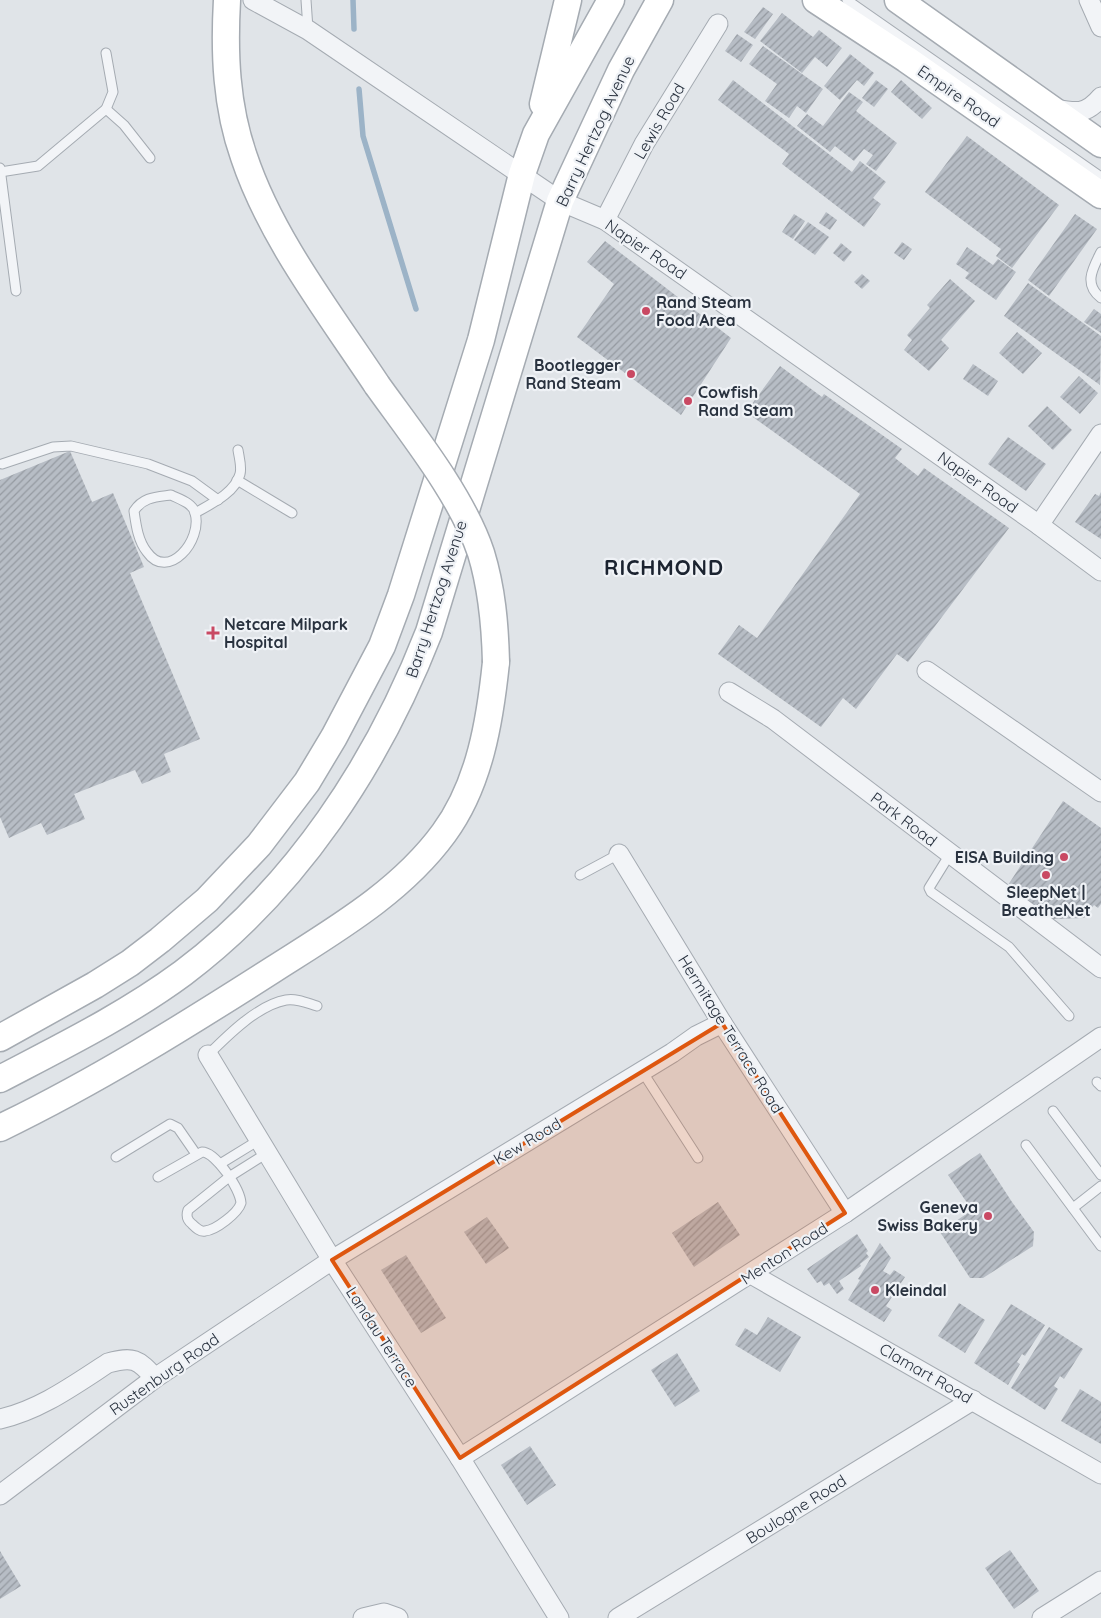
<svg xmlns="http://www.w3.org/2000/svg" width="1101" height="1618" font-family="Quicksand,sans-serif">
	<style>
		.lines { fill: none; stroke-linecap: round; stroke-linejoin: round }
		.stream { stroke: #9cb3c7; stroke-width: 5.5 }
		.building { fill: url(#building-hatch) }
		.service-casing { stroke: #a5abb2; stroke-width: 11 }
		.minor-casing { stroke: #a5abb2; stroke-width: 21 }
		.secondary-casing { stroke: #a5abb2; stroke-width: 29 }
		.service { stroke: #f2f4f7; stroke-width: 9 }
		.minor { stroke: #f2f4f7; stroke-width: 19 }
		.secondary { stroke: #fff; stroke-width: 26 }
		.secondary-bridge-casing { stroke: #a5abb2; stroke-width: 29; stroke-linecap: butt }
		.secondary-bridge { stroke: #fff; stroke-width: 26 }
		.marked { fill: #de570f; fill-opacity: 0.2; stroke: #de570f; stroke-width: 4; stroke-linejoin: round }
		.poi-dot { fill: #c94963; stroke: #eff2f6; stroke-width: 2 }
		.labels { text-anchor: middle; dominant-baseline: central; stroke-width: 4.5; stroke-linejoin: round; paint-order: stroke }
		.street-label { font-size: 16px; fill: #29323f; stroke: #eff2f6 }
		.poi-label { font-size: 16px; font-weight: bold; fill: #29323f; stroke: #eff2f6; text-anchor: start }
		.district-label { font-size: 21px; font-weight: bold; letter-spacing: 1px; fill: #1b2330; stroke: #eff2f6 }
	</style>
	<defs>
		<pattern id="building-hatch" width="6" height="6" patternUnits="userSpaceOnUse" patternTransform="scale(1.25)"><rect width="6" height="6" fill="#b7bdc5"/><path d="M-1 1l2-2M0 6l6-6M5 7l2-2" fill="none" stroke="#959aa1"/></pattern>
	</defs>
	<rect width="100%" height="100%" fill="#e0e4e8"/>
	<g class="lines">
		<g class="stream">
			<polyline points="353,0 354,29"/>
			<polyline points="359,89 363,136 416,309"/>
		</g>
	</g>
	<g class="building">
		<polygon points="763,7 773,14 755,39 744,32"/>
		<polygon points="782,13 813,37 819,30 842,48 827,67 815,57 802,73 760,41"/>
		<polygon points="737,34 753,45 741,62 725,51"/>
		<polygon points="763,46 823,89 806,113 797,106 789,118 765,101 777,84 749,64"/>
		<polygon points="850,54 874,73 864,86 857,80 840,100 824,86"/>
		<polygon points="733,80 852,172 860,161 886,182 873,198 881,204 864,227 782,164 789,154 718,100"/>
		<polygon points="876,80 888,89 874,107 862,98"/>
		<polygon points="901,80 932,108 922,119 891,92"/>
		<polygon points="849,92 863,102 856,111 897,143 876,171 866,164 873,155 864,149 854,161 835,146 830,152 797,126 807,114 823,126"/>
		<polygon points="967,136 1059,205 1012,268 996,256 1001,249 925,192"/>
		<polygon points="826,212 837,220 830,230 819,223"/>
		<polygon points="794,214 805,221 793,239 782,232"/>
		<polygon points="1075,214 1097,229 1049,296 1028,280"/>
		<polygon points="808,222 829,237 815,255 794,240"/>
		<polygon points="605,241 731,338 681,415 577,337 614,284 587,262"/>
		<polygon points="902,242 912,249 904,260 894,253"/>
		<polygon points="841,243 852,252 844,262 833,253"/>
		<polygon points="967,247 993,265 998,259 1016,272 996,300 965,278 969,273 956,264"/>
		<polygon points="862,274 870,281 862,289 854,282"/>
		<polygon points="950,279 975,301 941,340 949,348 929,371 904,350 912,340 907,335 930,308 927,305"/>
		<polygon points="1028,283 1101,336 1100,385 1004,316"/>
		<polygon points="1094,309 1101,314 1101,333 1084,322"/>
		<polygon points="1017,332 1042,353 1023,374 999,353"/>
		<polygon points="973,364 998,381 988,396 963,379"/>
		<polygon points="780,366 822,397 824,394 902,449 895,458 918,476 924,468 1009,528 908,662 897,654 856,709 843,698 821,727 718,654 739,625 757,638 860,494 746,412"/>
		<polygon points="1079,376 1098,393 1080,414 1060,397"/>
		<polygon points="1047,406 1072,430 1053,450 1028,426"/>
		<polygon points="1008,437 1046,464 1026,491 988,464"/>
		<polygon points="70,451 92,502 113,493 144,567 130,573 200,739 164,754 171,772 142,784 135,770 74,794 85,819 47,835 41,823 9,838 0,817 0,480"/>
		<polygon points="1101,492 1101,539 1075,522 1095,494 1099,496"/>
		<polygon points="1063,801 1101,828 1101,904 1098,908 1094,905 1084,918 1053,919 1008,885"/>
		<polygon points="980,1153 1012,1202 1034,1232 1033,1246 983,1278 970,1278 940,1232 972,1210 948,1175"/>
		<polygon points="718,1202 740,1235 694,1267 672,1233"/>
		<polygon points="487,1217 509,1248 486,1264 464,1232"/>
		<polygon points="857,1234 868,1251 866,1253 869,1257 860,1264 861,1266 839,1281 844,1289 837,1294 829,1283 824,1286 821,1281 817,1283 807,1269"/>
		<polygon points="880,1243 891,1258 883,1271 890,1275 894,1270 905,1277 886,1306 892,1310 884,1322 848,1300 860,1280 858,1279"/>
		<polygon points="406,1255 446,1318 421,1333 381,1270"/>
		<polygon points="959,1303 985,1320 965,1353 938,1336"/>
		<polygon points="1011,1304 1045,1325 1025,1356 1022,1354 1017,1362 1020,1364 1008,1385 974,1363"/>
		<polygon points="768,1317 801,1337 780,1372 735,1345 745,1328 757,1335"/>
		<polygon points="1049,1327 1083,1349 1064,1379 1060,1376 1054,1386 1058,1389 1045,1410 1011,1388"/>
		<polygon points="677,1353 700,1391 675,1407 651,1370"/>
		<polygon points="1080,1389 1101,1402 1101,1444 1061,1421"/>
		<polygon points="530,1446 556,1485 527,1505 501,1465"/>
		<polygon points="1010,1550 1039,1591 1014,1609 985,1568"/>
		<polygon points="0,1551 21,1586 0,1599"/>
	</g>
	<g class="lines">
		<g class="service-casing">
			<g id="service">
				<polyline points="306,0 308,29"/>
				<polyline points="847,0 1101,177"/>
				<polyline points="106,109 124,125 150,158"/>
				<polyline points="0,168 16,291"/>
				<polyline points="0,172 38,166 106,109 113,92 106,53"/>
				<path d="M1101 252C1093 268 1083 284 1101 298"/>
				<polyline points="2,464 53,447 71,446 148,464 192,481 218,500"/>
				<polyline points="237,480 292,513"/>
				<path d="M171 495C179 499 193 503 195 513 203 540 168 582 147 552 138 541 136 525 134 511 143 497 156 497 171 495Z"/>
				<path d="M195 513C211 504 235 493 240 474 242 467 239 457 238 450"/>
				<polyline points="950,854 929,888 931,892 1009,947 1069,1016"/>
				<polyline points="580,875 619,854"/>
				<path d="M208 1055C228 1035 258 1005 286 1000 296 998 307 1003 317 1006"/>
				<polyline points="642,1071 698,1158"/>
				<polyline points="1097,1082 1101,1086"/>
				<polyline points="1053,1111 1101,1175"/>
				<polyline points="1026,1145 1101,1246"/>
				<polyline points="116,1157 170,1124 178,1128 196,1154"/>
				<polyline points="220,1164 259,1140"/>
				<path d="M158 1177 202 1152C216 1152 240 1189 241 1203 238 1213 216 1230 205 1231 200 1232 196 1228 192 1224 187 1220 186 1216 188 1210L229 1177 267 1153"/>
				<polyline points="1073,1208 1101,1186"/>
			</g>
		</g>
		<g class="minor-casing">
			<g id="minor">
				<polyline points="253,0 308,30 560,201 605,220 1039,525 1101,571"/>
				<polyline points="1089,0 1101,27"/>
				<path d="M1055 109C1076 113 1086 115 1101 97"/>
				<polyline points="605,220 644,144 718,24"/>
				<polyline points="1039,525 1101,434"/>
				<polyline points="927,671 1101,792"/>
				<polyline points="729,692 773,719 1101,968"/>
				<polyline points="619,854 722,1023 845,1213"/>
				<polyline points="208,1055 332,1260 460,1458 559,1618"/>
				<polyline points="751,1274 1101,1474"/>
				<path d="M0 1419C40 1410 74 1385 108 1363 133 1356 138 1359 155 1378"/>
				<polyline points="460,1458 845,1213 1101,1037"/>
				<polyline points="0,1495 155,1378 332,1260 672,1053 696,1036 722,1023"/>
				<polyline points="363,1618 384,1613 398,1618"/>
				<polyline points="618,1618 973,1400"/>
				<polyline points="1042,1618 1101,1581"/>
			</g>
		</g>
		<g class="secondary-casing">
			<g id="secondary">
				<path d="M227 0C224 53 226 106 244 157 271 238 330 314 377 385"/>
				<polyline points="816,0 906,59 1101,195"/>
				<polyline points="898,0 1101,144"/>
				<polyline points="543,104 568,0"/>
				<polyline points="0,1038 95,985 130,963 160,940 207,900 259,845 307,782 334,737 382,646 401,595 481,340 522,174 536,134 611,0"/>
				<path d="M0 1079C63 1046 126 1015 183 973 296 888 378 763 429 632L560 201 621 70 660 0"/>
				<path d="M0 1128C95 1082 185 1026 274 969 335 930 401 892 444 833 480 784 490 720 496 662"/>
			</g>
		</g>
		<use href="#service" class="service"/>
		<use href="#minor" class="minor"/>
		<use href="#secondary" class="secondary"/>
		<g class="secondary-bridge-casing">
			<path id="secondary-bridge" d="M377 385C412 434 462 496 481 553 492 589 495 624 496 662"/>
		</g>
		<use href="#secondary-bridge" class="secondary-bridge"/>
	</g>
	<path class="marked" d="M722 1023 845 1213 460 1458 332 1260Z"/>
	<g class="poi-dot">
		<circle cx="646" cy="311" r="5"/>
		<circle cx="631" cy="374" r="5"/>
		<circle cx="688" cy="401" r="5"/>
		<path d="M210.5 625.5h5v5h5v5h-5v5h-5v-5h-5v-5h5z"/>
		<circle cx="1064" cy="857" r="5"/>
		<circle cx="1046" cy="875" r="5"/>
		<circle cx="988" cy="1216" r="5"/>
		<circle cx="875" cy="1290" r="5"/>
	</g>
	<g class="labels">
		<g class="street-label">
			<text transform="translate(959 96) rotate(35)">Empire Road</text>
			<text transform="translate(659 121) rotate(-60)">Lewis Road</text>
			<text transform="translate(595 131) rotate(-65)">Barry Hertzog Avenue</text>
			<text transform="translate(646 249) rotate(34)">Napier Road</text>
			<text transform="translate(978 482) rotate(35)">Napier Road</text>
			<text transform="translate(436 599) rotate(-72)">Barry Hertzog Avenue</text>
			<text transform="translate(904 819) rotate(37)">Park Road</text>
			<text transform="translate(731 1034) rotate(58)">Hermitage Terrace Road</text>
			<text transform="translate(527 1141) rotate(-31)">Kew Road</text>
			<text transform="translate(784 1253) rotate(-33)">Menton Road</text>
			<text transform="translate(382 1337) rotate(57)">Landau Terrace</text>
			<text transform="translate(926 1373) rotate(30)">Clamart Road</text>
			<text transform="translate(164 1374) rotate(-35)">Rustenburg Road</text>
			<text transform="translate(796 1509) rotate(-32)">Boulogne Road</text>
		</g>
		<g class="poi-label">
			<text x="656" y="302">Rand Steam<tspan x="656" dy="18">Food Area</tspan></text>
			<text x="621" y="365" text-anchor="end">Bootlegger<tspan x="621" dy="18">Rand Steam</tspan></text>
			<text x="698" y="392">Cowfish<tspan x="698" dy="18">Rand Steam</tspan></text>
			<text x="224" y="624">Netcare Milpark<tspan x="224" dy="18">Hospital</tspan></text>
			<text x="1054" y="857" text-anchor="end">EISA Building</text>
			<text x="1046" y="892" text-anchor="middle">SleepNet |<tspan x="1046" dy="18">BreatheNet</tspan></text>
			<text x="978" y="1207" text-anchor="end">Geneva<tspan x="978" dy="18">Swiss Bakery</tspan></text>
			<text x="885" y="1290">Kleindal</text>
		</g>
		<g class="district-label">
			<text x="664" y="567">RICHMOND</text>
		</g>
	</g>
</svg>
